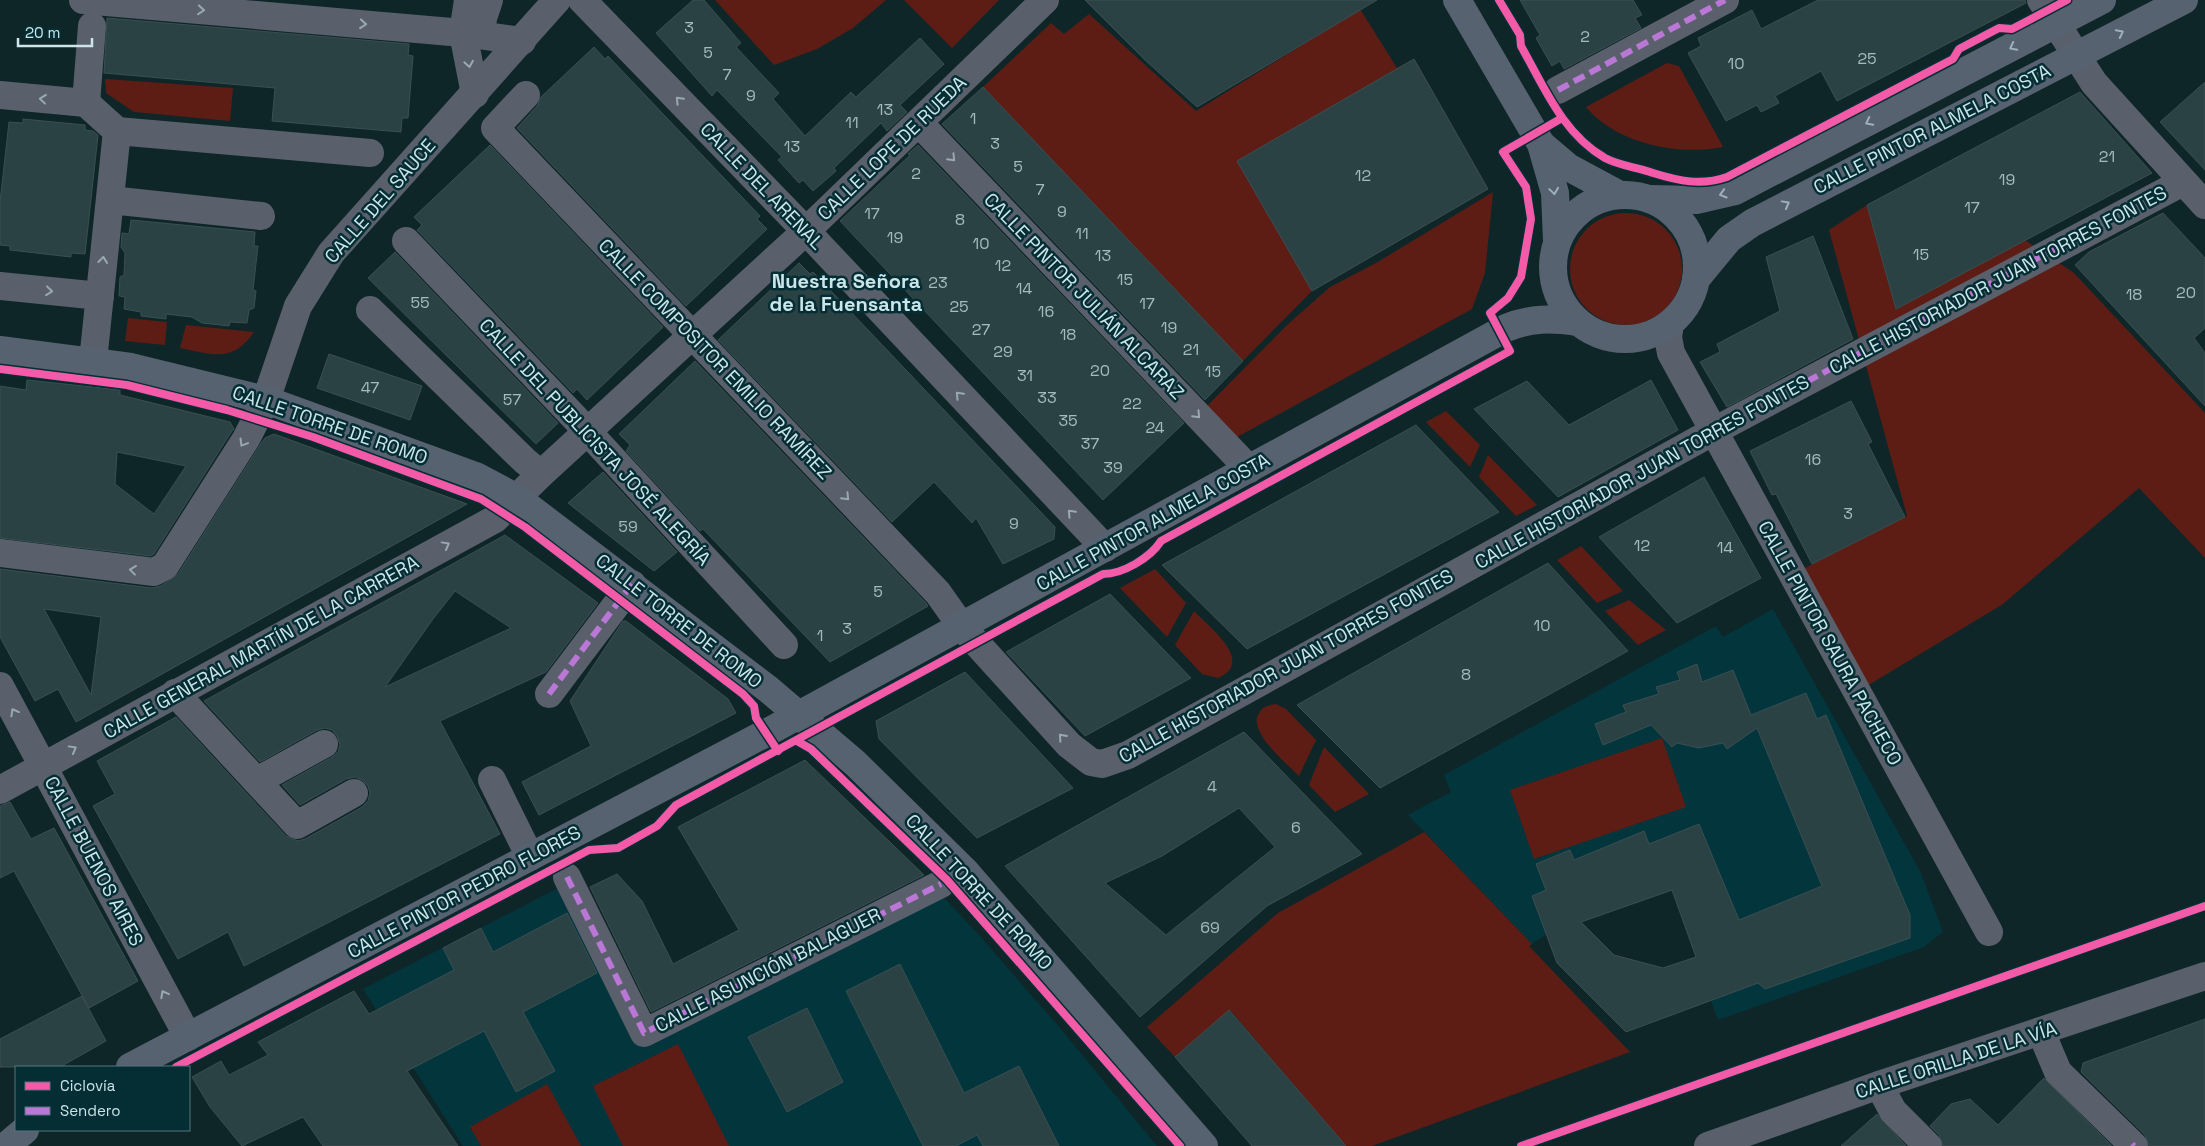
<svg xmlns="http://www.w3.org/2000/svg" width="2205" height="1146" font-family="'Space Grotesk',sans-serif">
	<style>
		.built { fill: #03353c }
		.green { fill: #5d1d15 }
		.building { fill: #2b4245; stroke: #3a4f52; fill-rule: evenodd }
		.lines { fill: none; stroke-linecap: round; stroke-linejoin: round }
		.street { stroke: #59606c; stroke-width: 28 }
		.secondary { stroke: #576270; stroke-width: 28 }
		.quiet { stroke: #ba77d6; stroke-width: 6; stroke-dasharray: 12 6; stroke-linecap: butt }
		.cycleway-casing { stroke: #042e34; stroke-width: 11 }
		.cycleway { stroke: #f35aa7; stroke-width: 8 }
		.oneway { stroke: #98a9b1 }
		.oneway2 { stroke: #9db1b9 }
		.labels { text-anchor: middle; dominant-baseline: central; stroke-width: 5; stroke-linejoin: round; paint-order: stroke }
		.number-label { font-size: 16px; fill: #a3bcc0 }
		.street-label { font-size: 19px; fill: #cbe5e9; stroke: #042e34 }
		.neighbourhood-label { font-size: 20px; font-weight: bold; fill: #cbe5e9; stroke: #042e34 }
	</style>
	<rect width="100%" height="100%" fill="#0f2629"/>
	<g class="built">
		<polygon points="1773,609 1920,871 1943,932 1924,947 1718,1020 1672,891 1547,934 1532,944 1408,815 1451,792 1444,775 1716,626 1723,637"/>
		<polygon points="934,887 979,935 1060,1028 1157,1146 463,1146 363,989 558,888 632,1038"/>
	</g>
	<g class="green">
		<polygon points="715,0 886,0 853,28 817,49 774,65"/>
		<polygon points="904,0 999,0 952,48"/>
		<polygon points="1360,9 1397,68 1414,59 1488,189 1312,291 1243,361 983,87 1051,23 1064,34 1089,14 1196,111"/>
		<path d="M1667 63 1679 66 1723 147C1678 156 1617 144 1586 107Z"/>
		<polygon points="105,79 233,88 230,121 134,112 106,93"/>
		<polygon points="1493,192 1485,273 1472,309 1237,437 1204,409 1286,326 1330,287 1376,263"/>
		<polygon points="1867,205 1896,309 2025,240 2074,273 2205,413 2205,558 2139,488 2003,604 1857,692 1793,574 1907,516 1829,230"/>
		<circle cx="1626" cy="269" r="56"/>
		<polygon points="128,318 167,322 165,345 125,341"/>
		<path d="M186 325 254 332C232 364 212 354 180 348Z"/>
		<polygon points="1446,411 1480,445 1470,467 1426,422"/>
		<polygon points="1488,455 1537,505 1516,516 1479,477"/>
		<polygon points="1581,546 1623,591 1597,603 1557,560"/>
		<polygon points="1155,569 1186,603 1167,637 1120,588"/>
		<polygon points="1629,600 1666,630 1638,645 1605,611"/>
		<path d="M1194 611C1209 627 1256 662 1218 678L1202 674 1175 645Z"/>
		<path d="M1276 704 1286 709 1316 740 1299 776C1286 763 1247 731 1259 713 1263 706 1269 705 1276 704Z"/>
		<polygon points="1662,738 1686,807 1534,859 1510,790"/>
		<polygon points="1324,747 1369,794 1335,812 1309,785"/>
		<polygon points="1424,832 1532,944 1529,946 1630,1052 1372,1146 1346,1146 1230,1010 1175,1057 1147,1027 1278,913"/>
		<polygon points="678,1044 729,1146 623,1146 593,1086"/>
		<polygon points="547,1084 581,1146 481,1146 470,1127"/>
	</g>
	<g class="building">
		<polygon points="693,0 704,0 741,43 736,47 779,93 773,99 805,136 851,92 856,97 920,38 944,64 900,105 907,112 887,131 881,123 834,168 836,171 813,191 803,180 799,183 778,160 782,157 717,90 712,96 656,33"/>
		<polygon points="1085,0 1377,0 1197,107 1145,60"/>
		<polygon points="1520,0 1633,0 1642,15 1635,18 1641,28 1564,69 1560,61 1552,66 1536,38 1540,35"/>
		<polygon points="1818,0 2025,0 2026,3 1837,101 1821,71 1775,96 1779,103 1761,112 1757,105 1726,121 1688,53 1701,46 1698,38 1752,10 1761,29"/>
		<polygon points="107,18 409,44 408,55 413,56 408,118 402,118 401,132 272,121 275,88 104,73"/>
		<polygon points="594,47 605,59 608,56 760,216 757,219 767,229 686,306 517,128 537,106 541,97"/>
		<polygon points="1414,59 1488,189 1312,291 1237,161"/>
		<polygon points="2205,82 2205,170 2160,122"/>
		<polygon points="983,87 1243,361 1205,400 942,124"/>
		<polygon points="2080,92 2152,173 1896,309 1867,205"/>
		<polygon points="23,119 85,125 85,130 93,131 98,135 85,254 71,253 71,257 10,250 10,246 0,245 0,202 9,122 23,123"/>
		<polygon points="490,145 663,327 587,400 577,389 573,393 417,230 422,225 414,217"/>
		<polygon points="918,145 1184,423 1103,500 840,221 910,155 908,154"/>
		<polygon points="2163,213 2205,258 2205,328 2194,338 2205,353 2205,406 2075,265 2089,252"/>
		<polygon points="131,220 255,232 254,246 258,246 253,290 256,291 254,308 249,310 247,323 230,322 229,326 202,323 192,317 166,314 166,319 141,316 141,312 124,309 125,297 119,296 120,277 124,275 125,253 121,247 122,233 129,234"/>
		<polygon points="1813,236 1853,339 1727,407 1700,362 1720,352 1717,344 1780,311 1766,257"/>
		<polygon points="395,252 558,423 536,444 368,278"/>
		<polygon points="799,263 810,274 813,272 1055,527 1054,539 1003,564 976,518 972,523 934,482 892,522 718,340"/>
		<polygon points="329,354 422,386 410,420 317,388"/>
		<polygon points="695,361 926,603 928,606 830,662 703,529 700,531 626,451 630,445 619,434"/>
		<path d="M27 380 120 390V395L230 422 234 429 232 431 154 554 151 556 0 538V386L26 390ZM117 452 186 466 154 514 115 484Z"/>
		<polygon points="1651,380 1678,430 1558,497 1474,409 1527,381 1569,425"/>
		<polygon points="1851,401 1872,442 1868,444 1905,517 1812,564 1776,494 1772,495 1750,451"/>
		<polygon points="1416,425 1499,512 1247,649 1162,565"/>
		<path d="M274 434 467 504 76 722 58 689 35 701 0 637V569L152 588 161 586 178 574 262 442 265 438ZM44 609 101 617 91 695Z"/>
		<polygon points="603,472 677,552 654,571 568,503"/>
		<polygon points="1704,477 1761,578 1677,623 1599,537"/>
		<path d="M505 535 598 603 546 672 440 721 500 834 244 966 228 932 178 959 93 806 115 794 97 761 176 717 286 836 298 841 305 839 362 807 368 801 370 793 368 786 362 780 355 777 346 779 300 805 282 785 332 757 338 752 340 745 337 736 332 730 325 728 317 730 260 762 204 701ZM455 591 511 628 385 687 433 619Z"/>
		<polygon points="1548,563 1628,651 1380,788 1297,705"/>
		<polygon points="1110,594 1191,678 1085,736 1006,652"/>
		<polygon points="623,621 626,621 728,699 736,713 539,815 522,782 591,746 570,701"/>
		<path d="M1697 664 1702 682 1733 670 1751 715 1806 693 1817 719 1826 715 1910 915V938L1765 989 1758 983 1626 1032 1557 963 1532 896 1546 890 1536 864 1570 850 1574 860 1644 831 1649 844 1699 824 1739 920 1822 886 1757 728 1727 749 1723 743 1699 748 1677 743 1672 747 1651 725 1603 745 1595 724 1626 712 1623 705 1659 694 1656 687 1680 680 1677 672ZM1672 890 1696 957 1663 968 1614 955 1581 922Z"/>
		<polygon points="965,672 1073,788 977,838 879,739 876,721"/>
		<path d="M1244 732 1362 854 1267 906 1140 1017 1005 866ZM1239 808 1275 847 1166 935 1105 883 1162 856Z"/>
		<polygon points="805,760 924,875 651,1012 590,887 617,874 642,901 673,964 739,930 678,827"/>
		<polygon points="10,802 31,839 54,828 138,981 89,1008 14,871 0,878 0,806"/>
		<polygon points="567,913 597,973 523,1012 555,1071 516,1092 484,1031 407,1071 458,1146 323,1146 303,1117 242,1146 210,1107 192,1077 221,1061 229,1075 268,1055 258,1042 354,991 369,1014 454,970 443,948 481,928 493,952"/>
		<polygon points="900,964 964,1093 1019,1066 1059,1146 983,1146 977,1135 956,1146 923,1146 846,991"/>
		<polygon points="82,996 106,1041 60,1067 0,1067 0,1039"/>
		<polygon points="807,1008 843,1082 787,1112 748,1037"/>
		<polygon points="1229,1010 1346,1146 1252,1146 1175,1057"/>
		<polygon points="2205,1019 2205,1146 2149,1146 2145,1135 2081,1072 2083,1063"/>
		<polygon points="2044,1078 2112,1146 1943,1146 1939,1135 1930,1126 1951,1104 1970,1099 1998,1125"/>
		<polygon points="1877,1114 1906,1146 1841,1146"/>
	</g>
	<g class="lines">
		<g class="street">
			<polyline points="83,0 463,33 522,41"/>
			<polyline points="468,0 463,33 475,94"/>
			<polyline points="582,0 806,231 1105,548"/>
			<polyline points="2041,0 2094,83 2205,205"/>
			<polyline points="481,35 483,18 489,0"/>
			<polyline points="1558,90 1725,0"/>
			<polyline points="0,95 86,103"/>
			<polyline points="526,95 495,128 938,593 962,627 1069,745 1091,762 1102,764 1128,755 1714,431 2183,182"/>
			<polyline points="86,103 117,131 93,361"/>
			<polyline points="86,103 92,26"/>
			<polyline points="919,123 1249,469"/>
			<polyline points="117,131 370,153"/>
			<polyline points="110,200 261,216"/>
			<polyline points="406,241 575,418 784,645"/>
			<polyline points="0,286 100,296"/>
			<polyline points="370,310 525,461 541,474"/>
			<polyline points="1670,324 1668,337 1671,353 1989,932"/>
			<polyline points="0,553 154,572 165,566 246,439 266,400 298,306 331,253 557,0"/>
			<polyline points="0,686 188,1037"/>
			<polyline points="175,693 297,825 354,793"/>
			<polyline points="549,694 632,584"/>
			<polyline points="492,780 530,857"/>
			<polyline points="257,781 324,744"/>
			<polyline points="0,790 495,519 541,474 806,231 1045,0"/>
			<polyline points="567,877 644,1033 941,884"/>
			<polyline points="2041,1032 2058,1072 2134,1146"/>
			<polyline points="1879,1085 1893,1111 1928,1146"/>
			<polyline points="1708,1146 1879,1085 2205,976"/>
		</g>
		<g class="secondary">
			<polyline points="1457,0 1541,144 1555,193 1557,241"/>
			<polyline points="1542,145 1568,167 1620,195"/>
			<circle cx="1625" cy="267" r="72"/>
			<polyline points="1650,199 1696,200 1735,191 2102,0"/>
			<polyline points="1696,279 1729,239 1752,223 2184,0"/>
			<polyline points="0,350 131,367 266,400 478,477 517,498 768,689 855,763 965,871 1204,1146"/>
			<path d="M130 1067 766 733 1506 328C1530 318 1552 318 1577 322"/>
			<polyline points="6,1146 25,1130"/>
		</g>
		<g class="quiet">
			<polyline points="1558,90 1725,0"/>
			<polyline points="1791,390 2096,227"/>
			<polyline points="549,694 632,584"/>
			<polyline points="567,877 644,1033 941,884"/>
			<polyline points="2132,1144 2134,1146"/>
		</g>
		<g class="cycleway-casing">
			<g id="cycleway">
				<path d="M1499 0 1520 35 1521 46C1544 87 1563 134 1605 158 1620 166 1637 167 1653 173 1679 181 1701 186 1727 177L1953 59 1959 49 1999 28 2012 29 2067 0"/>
				<polyline points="0,369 127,385 227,410 313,437 481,499 525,527 743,694 754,706 756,718 778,751"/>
				<polyline points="797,741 811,749 947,880 1180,1146"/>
				<path d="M176 1067 589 850 618 848 657 826 676 805 1103 574C1123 574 1150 558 1161 541L1510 351 1490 313 1508 298 1521 277 1531 219 1526 187 1503 152 1562 118"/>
				<polyline points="1521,1146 2205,906"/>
			</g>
		</g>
		<use href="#cycleway" class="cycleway"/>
	</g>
	<defs><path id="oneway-chevron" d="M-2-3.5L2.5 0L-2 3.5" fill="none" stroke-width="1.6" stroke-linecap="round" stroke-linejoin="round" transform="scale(1.25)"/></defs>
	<g class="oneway">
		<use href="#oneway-chevron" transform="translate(201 10) rotate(5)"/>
		<use href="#oneway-chevron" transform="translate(363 24) rotate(5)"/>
		<use href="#oneway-chevron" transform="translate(469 64) rotate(80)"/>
		<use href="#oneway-chevron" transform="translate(43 99) rotate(-174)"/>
		<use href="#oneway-chevron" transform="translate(679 100) rotate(-134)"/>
		<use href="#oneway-chevron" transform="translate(952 158) rotate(46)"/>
		<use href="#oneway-chevron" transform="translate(103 260) rotate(-84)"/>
		<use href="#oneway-chevron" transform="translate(49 291) rotate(6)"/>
		<use href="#oneway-chevron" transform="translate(959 395) rotate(-133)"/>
		<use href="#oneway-chevron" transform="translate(1197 415) rotate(46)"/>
		<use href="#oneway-chevron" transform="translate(243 443) rotate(121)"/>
		<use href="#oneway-chevron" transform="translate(846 497) rotate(46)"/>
		<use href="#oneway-chevron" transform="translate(1071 513) rotate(-133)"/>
		<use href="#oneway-chevron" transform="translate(446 545) rotate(-29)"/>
		<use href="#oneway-chevron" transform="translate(133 570) rotate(-173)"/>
		<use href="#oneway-chevron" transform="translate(14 712) rotate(-119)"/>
		<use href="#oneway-chevron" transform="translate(1062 737) rotate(-132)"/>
		<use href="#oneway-chevron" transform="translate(73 749) rotate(-29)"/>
		<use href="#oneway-chevron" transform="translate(164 994) rotate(-118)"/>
	</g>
	<g class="oneway2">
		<use href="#oneway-chevron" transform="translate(2120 33) rotate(-27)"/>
		<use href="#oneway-chevron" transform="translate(2013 47) rotate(153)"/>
		<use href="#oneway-chevron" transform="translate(1869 122) rotate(153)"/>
		<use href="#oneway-chevron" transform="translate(1554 191) rotate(82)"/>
		<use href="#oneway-chevron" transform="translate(1723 194) rotate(164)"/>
		<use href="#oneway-chevron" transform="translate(1786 204) rotate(-29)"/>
	</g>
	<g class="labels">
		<g class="number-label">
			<text x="689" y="27">3</text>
			<text x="1585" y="36">2</text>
			<text x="708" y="52">5</text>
			<text x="1867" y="58">25</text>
			<text x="1736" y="63">10</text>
			<text x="727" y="74">7</text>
			<text x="751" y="95">9</text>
			<text x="885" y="109">13</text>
			<text x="973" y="118">1</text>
			<text x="852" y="122">11</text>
			<text x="995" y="143">3</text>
			<text x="792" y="146">13</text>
			<text x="2107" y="156">21</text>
			<text x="1018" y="166">5</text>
			<text x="916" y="173">2</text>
			<text x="1363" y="175">12</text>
			<text x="2007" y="179">19</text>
			<text x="1040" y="189">7</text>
			<text x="1972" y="207">17</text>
			<text x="1062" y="211">9</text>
			<text x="872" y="213">17</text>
			<text x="960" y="219">8</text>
			<text x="1082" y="233">11</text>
			<text x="895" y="237">19</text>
			<text x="981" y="243">10</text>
			<text x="1921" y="254">15</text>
			<text x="1103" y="255">13</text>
			<text x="1003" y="265">12</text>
			<text x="1125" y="279">15</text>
			<text x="938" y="282">23</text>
			<text x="1024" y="288">14</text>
			<text x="2186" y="292">20</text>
			<text x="2134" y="294">18</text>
			<text x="420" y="302">55</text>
			<text x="1147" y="303">17</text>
			<text x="959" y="306">25</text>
			<text x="1046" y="311">16</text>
			<text x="1169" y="327">19</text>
			<text x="981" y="329">27</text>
			<text x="1068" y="334">18</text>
			<text x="1191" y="349">21</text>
			<text x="1003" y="351">29</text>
			<text x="1100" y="370">20</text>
			<text x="1213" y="371">15</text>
			<text x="1025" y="375">31</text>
			<text x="370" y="387">47</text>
			<text x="1047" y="397">33</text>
			<text x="512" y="399">57</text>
			<text x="1132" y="403">22</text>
			<text x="1068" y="420">35</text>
			<text x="1155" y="427">24</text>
			<text x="1090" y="443">37</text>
			<text x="1813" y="459">16</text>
			<text x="1113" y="467">39</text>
			<text x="1848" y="513">3</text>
			<text x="1014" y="523">9</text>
			<text x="628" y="526">59</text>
			<text x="1642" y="545">12</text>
			<text x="1725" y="547">14</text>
			<text x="878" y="591">5</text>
			<text x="1542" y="625">10</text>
			<text x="847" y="628">3</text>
			<text x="820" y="635">1</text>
			<text x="1466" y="674">8</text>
			<text x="1212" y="786">4</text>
			<text x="1296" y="827">6</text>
			<text x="1210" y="927">69</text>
		</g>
		<g class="street-label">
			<text transform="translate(1932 129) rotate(-27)">CALLE PINTOR ALMELA COSTA</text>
			<text transform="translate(892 148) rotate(-44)">CALLE LOPE DE RUEDA</text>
			<text transform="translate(762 186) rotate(46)">CALLE DEL ARENAL</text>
			<text transform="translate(380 201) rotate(-49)">CALLE DEL SAUCE</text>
			<text transform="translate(1998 280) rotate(-28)">CALLE HISTORIADOR JUAN TORRES FONTES</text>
			<text transform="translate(1084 296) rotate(46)">CALLE PINTOR JULIÁN ALCARAZ</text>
			<text transform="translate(715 359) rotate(46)">CALLE COMPOSITOR EMILIO RAMÍREZ</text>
			<text transform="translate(330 425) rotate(19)">CALLE TORRE DE ROMO</text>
			<text transform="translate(595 442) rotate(47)">CALLE DEL PUBLICISTA JOSÉ ALEGRÍA</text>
			<text transform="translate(1642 472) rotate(-29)">CALLE HISTORIADOR JUAN TORRES FONTES</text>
			<text transform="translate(1153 522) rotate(-29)">CALLE PINTOR ALMELA COSTA</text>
			<text transform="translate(679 621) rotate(38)">CALLE TORRE DE ROMO</text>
			<text transform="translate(1830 643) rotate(61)">CALLE PINTOR SAURA PACHECO</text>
			<text transform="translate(261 647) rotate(-29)">CALLE GENERAL MARTÍN DE LA CARRERA</text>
			<text transform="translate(1286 666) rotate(-29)">CALLE HISTORIADOR JUAN TORRES FONTES</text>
			<text transform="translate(94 861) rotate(62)">CALLE BUENOS AIRES</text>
			<text transform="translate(464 892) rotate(-28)">CALLE PINTOR PEDRO FLORES</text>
			<text transform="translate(979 892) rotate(47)">CALLE TORRE DE ROMO</text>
			<text transform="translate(768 970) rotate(-27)">CALLE ASUNCIÓN BALAGUER</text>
			<text transform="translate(1956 1060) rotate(-18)">CALLE ORILLA DE LA VÍA</text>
		</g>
		<g class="neighbourhood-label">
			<text x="846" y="281">Nuestra Señora<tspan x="846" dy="23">de la Fuensanta</tspan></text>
		</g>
	</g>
	<rect x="15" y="1066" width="175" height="65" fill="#042e34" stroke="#54777c"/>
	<rect x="25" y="1082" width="25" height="8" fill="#f35aa7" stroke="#54777c"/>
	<text x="60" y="1091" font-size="15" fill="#cbe5e9">Ciclovía</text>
	<rect x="25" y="1107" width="25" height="8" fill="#ba77d6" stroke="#54777c"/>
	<text x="60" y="1116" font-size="15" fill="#cbe5e9">Sendero</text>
	<path d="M18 38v8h74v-8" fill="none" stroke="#cbe5e9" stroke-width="2.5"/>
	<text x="25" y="38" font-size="15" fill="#cbe5e9" stroke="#042e34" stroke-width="4" paint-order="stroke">20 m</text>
</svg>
